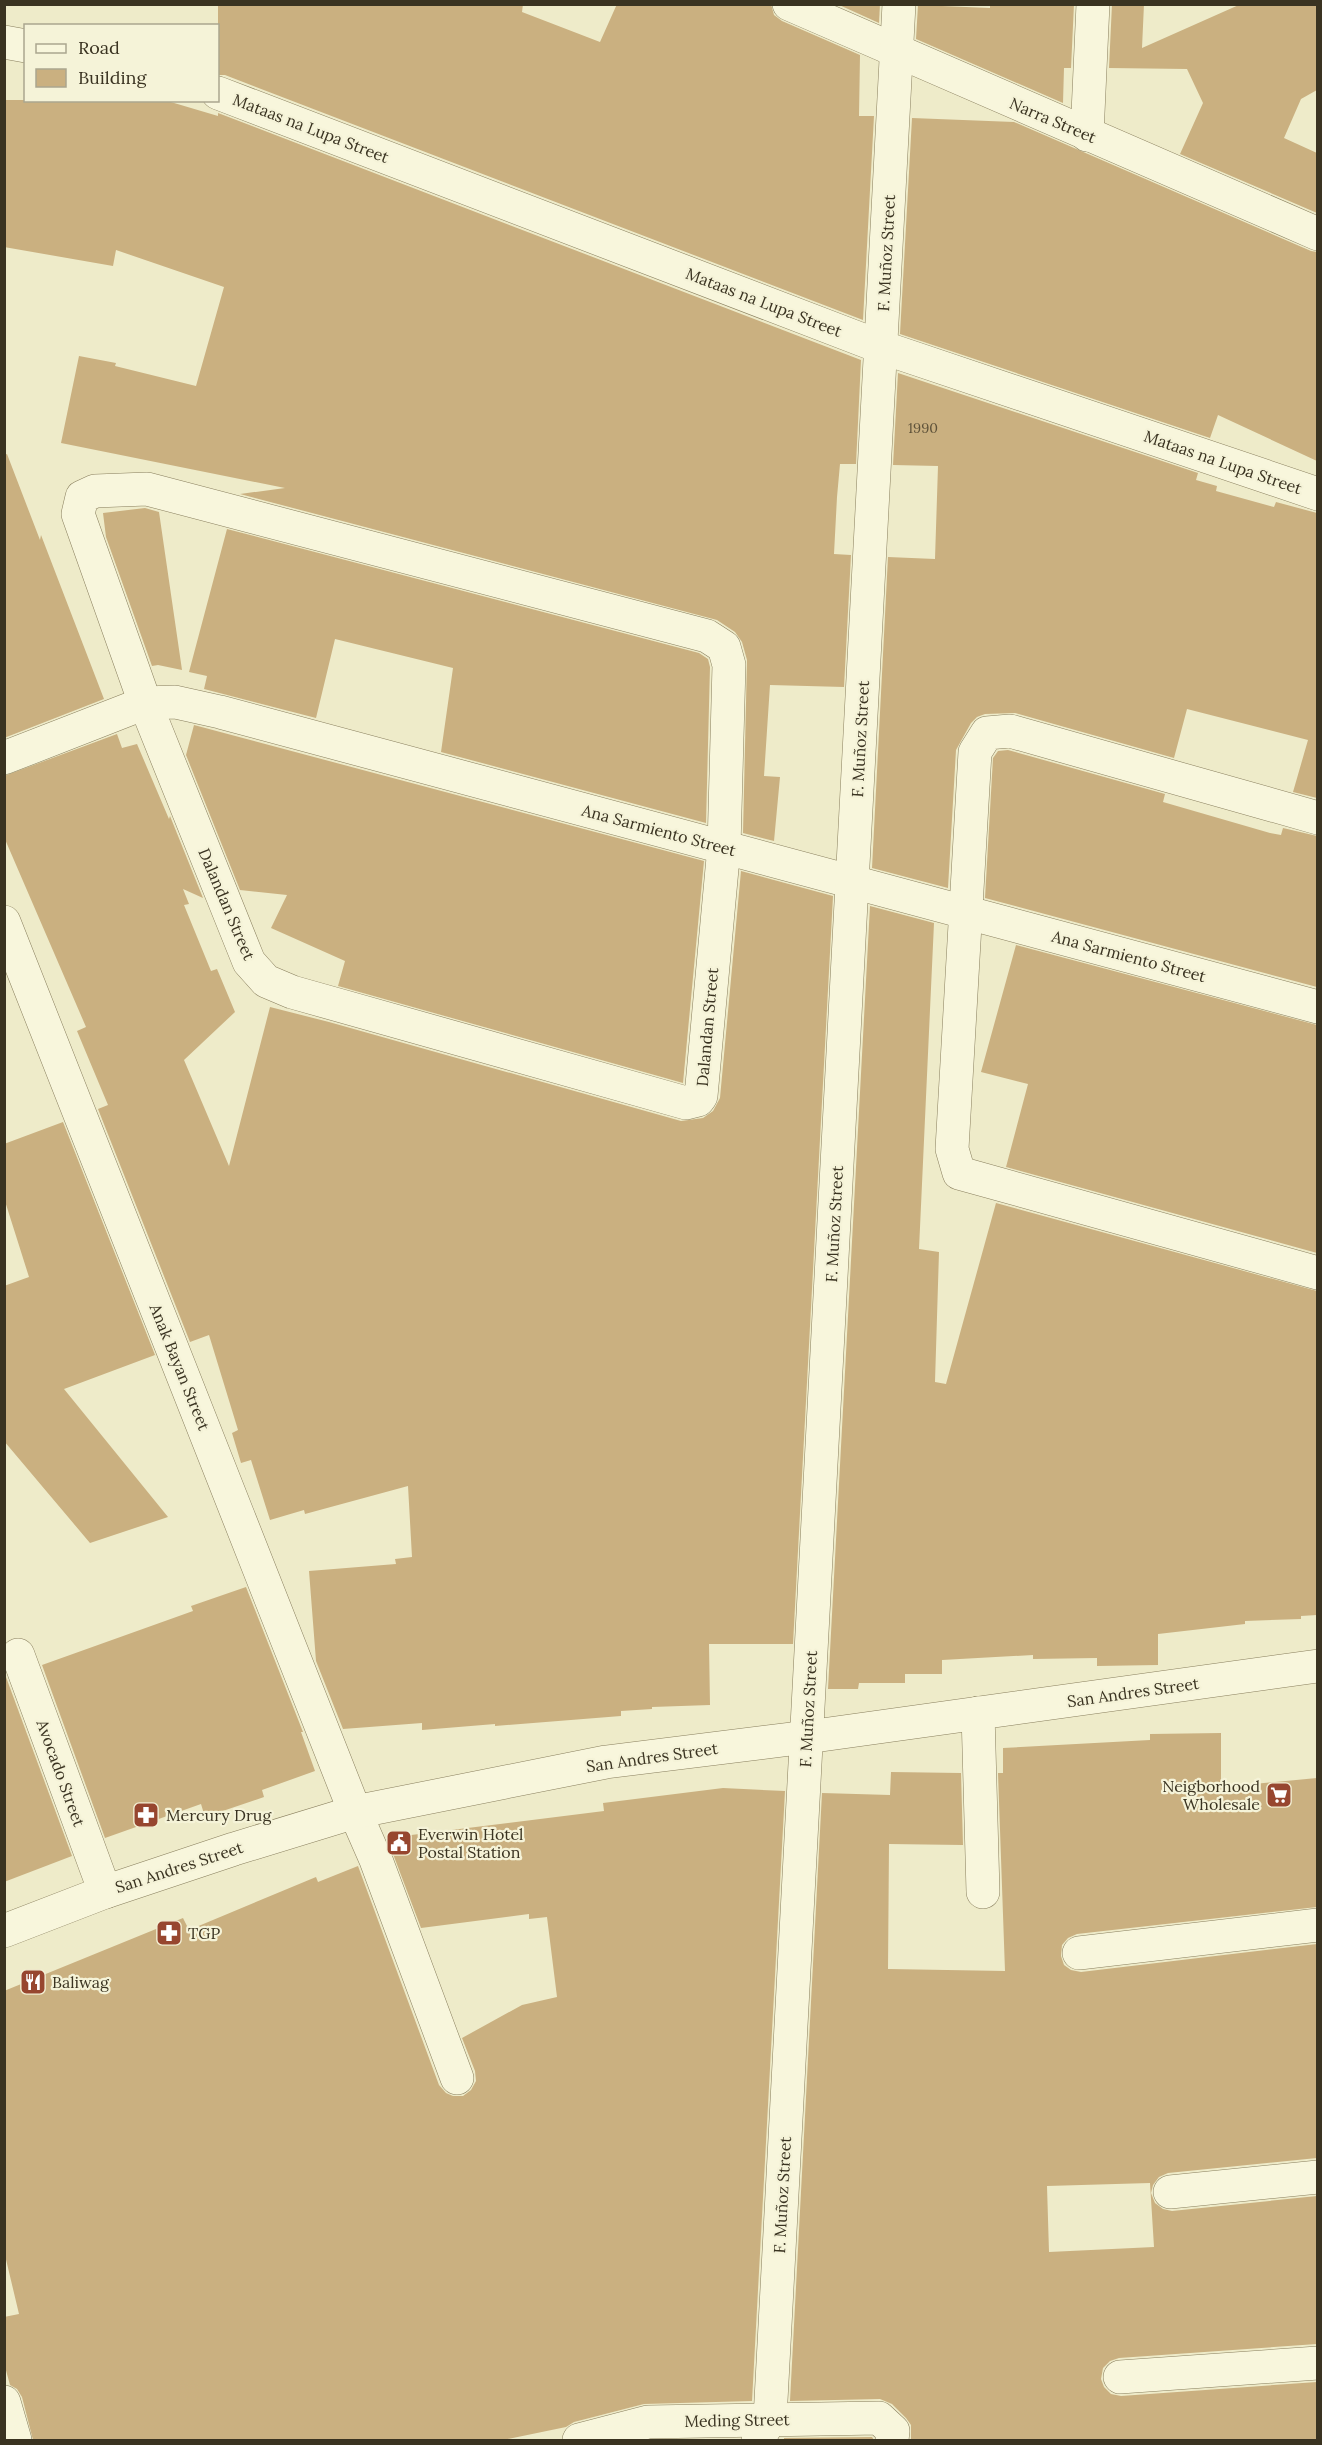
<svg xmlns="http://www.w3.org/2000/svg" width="1322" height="2445" font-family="Lora,serif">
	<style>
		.building { fill: #cab080; fill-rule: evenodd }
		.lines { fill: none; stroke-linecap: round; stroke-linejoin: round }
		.minor-casing { stroke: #897f5e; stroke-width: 34 }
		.minor { stroke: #f8f6dc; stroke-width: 33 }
		.labels { text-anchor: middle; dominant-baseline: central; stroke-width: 4.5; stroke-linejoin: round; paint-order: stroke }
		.number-label { font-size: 14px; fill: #5e5239 }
		.street-label { font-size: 16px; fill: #3a3321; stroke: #f5f3d8 }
		.poi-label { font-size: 16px; fill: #3a3321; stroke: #f5f3d8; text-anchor: start }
	</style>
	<rect width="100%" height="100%" fill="#eeebc9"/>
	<g class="building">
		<polygon points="218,4 523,4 522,12 600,42 617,4 771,4 774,15 782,21 860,55 859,116 874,116 863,320 225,75 218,75"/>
		<polygon points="837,4 880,4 879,23"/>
		<polygon points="990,4 1074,4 1071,68 1064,68 1063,103 916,39 918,5 990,8"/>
		<polygon points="1112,4 1144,4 1142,48 1241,4 1317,4 1317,90 1301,99 1284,138 1317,153 1317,213 1180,154 1203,103 1187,69 1109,68"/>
		<polygon points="4,100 164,100 218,116 218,113 861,360 856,464 840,464 837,497 834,554 851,555 844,687 770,685 764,776 780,777 774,841 743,833 747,660 742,642 735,632 717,620 240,494 285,488 61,443 79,356 116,363 115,366 196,386 224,287 116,250 113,266 4,247"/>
		<polygon points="912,118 1014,122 1311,251 1317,252 1317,461 1218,415 1210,438 900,334"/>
		<polygon points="898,373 1198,473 1196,480 1217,486 1216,491 1274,507 1276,502 1317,513 1317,798 1293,792 1308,740 1187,709 1174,758 1015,713 985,714 977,717 971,723 956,750 948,888 872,868 888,557 935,559 938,466 893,465"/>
		<polygon points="7,454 40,540 41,535 104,699 4,738 4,455"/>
		<polygon points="145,508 159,512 182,670 158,665 152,666 106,537 103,513"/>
		<polygon points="227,529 699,653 708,659 710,667 706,823 441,752 453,668 335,639 316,718 204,689 207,676 189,672"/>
		<polygon points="194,725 704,861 683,1083 338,986 345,961 271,928 287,895 240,890 186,755"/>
		<polygon points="117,734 122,748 137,744 169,819 170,816 203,898 183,889 189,904 184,905 211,971 217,969 235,1012 184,1060 229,1166 270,1007 329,1022 681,1121 703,1118 713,1111 720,1098 741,871 833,896 793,1644 709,1644 710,1705 652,1707 652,1709 621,1711 621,1716 495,1726 495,1724 422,1730 422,1723 343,1729 316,1661 309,1571 396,1564 395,1559 412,1557 408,1486 305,1514 304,1510 270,1520 251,1460 241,1463 232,1433 238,1430 209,1335 190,1342 98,1109 108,1105 77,1031 86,1027 4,837 4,776"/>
		<polygon points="1008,750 1165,794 1163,802 1270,833 1281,835 1283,828 1317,836 1317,987 985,898 993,758 998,751"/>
		<polygon points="870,906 934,923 919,1249 939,1252 935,1382 946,1384 996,1203 1317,1291 1317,1615 1301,1616 1301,1619 1245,1621 1245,1624 1158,1634 1158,1665 1097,1666 1097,1658 1033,1659 1033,1655 942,1660 942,1674 905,1674 905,1683 859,1683 858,1689 828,1689"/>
		<polygon points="1016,945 1317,1025 1317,1253 1006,1167 1028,1084 981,1072"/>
		<polygon points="63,1122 155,1355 64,1389 168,1517 90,1543 4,1441 4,1286 29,1277 4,1198 4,1144"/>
		<polygon points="246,1587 303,1732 301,1732 315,1771 262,1790 264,1797 205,1817 201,1804 105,1838 42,1665 193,1611 191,1606"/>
		<polygon points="6,1677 72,1856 4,1882 4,1678"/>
		<path d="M1221 1733V1787L1317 1778V1907L1077 1934 1068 1938 1062 1945 1061 1956 1064 1965 1071 1970 1081 1972 1317 1944V2158L1168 2173 1159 2177 1153 2185 1151 2193 1155 2203 1163 2209 1172 2211 1317 2196V2344L1119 2358 1110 2361 1103 2368 1101 2379 1104 2387 1111 2394 1121 2396 1317 2382V2440H911V2425L906 2418 892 2404 880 2399 790 2401 822 1793 890 1795 891 1772 961 1773 963 1845 889 1844 888 1969 1005 1971 998 1773H1003V1748L1150 1740V1734ZM1150 2183 1154 2247 1049 2252 1047 2186Z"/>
		<polygon points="723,1788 785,1791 752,2401 644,2404 574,2422 566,2427 503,2440 33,2440 22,2397 17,2389 10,2385 4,2363 4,2317 19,2314 4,2251 4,1991 183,1918 189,1930 316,1877 318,1882 358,1866 439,2085 446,2093 453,2096 463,2096 471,2090 476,2081 475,2071 462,2038 522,2005 557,1997 547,1917 529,1919 529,1914 421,1928 387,1838 604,1811 603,1803"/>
		<polygon points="872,2437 874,2440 784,2440 784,2438"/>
	</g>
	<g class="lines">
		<g class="minor-casing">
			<g id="minor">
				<polyline points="789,4 1318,234"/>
				<polyline points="4,42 26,46"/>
				<polyline points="218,93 881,347 1318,494"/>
				<polyline points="1087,135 1093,4"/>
				<polygon points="147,489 707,636 724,647 729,665 724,847 701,1096 698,1100 686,1103 292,992 266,981 249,962 145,703 78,514 82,497 95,491"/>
				<polyline points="4,758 145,703 175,702 220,712 1318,1007"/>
				<polyline points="1318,818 1010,731 987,733 975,752 952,1149 959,1173 1318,1273"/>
				<polyline points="4,922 355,1812 376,1860 457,2078"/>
				<polyline points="18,1655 105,1892"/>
				<polyline points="978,1713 983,1892"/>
				<polyline points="4,1931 105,1892 234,1849 355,1812 606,1762 807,1737 1318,1666"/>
				<polyline points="1079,1953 1318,1925"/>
				<polyline points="1170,2192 1318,2177"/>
				<polyline points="1120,2377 1318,2363"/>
				<polyline points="4,2402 15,2440"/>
				<polyline points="579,2440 648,2422 879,2418 893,2431 892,2440"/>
				<polyline points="758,2440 770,2419 899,4"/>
			</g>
		</g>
		<use href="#minor" class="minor"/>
	</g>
	<defs>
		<g id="supermarket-square" transform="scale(1.35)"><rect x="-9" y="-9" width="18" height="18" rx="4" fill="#97462f" stroke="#f5f3d8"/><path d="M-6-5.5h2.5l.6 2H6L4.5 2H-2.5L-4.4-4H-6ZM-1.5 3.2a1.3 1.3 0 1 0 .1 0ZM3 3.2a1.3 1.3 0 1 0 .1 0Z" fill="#fff"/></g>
		<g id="pharmacy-square" transform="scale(1.35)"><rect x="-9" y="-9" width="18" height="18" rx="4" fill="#97462f" stroke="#f5f3d8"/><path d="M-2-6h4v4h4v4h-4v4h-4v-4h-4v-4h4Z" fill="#fff"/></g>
		<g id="civic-square" transform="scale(1.35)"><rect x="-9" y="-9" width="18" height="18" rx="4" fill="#97462f" stroke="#f5f3d8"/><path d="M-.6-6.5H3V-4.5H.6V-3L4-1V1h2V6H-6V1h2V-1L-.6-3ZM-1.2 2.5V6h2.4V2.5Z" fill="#fff"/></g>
		<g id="restaurant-square" transform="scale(1.35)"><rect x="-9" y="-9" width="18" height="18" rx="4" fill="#97462f" stroke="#f5f3d8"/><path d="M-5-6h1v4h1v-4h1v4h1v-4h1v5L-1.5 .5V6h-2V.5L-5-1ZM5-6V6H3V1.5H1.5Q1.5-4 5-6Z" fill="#fff"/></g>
	</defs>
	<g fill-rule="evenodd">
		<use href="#supermarket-square" x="1279" y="1795"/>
		<use href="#pharmacy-square" x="146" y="1815"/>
		<use href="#civic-square" x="399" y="1843"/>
		<use href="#pharmacy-square" x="169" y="1933"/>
		<use href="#restaurant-square" x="33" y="1982"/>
	</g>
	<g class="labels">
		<g class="number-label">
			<text x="923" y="428">1990</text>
		</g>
		<g class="street-label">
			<text transform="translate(1053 120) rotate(23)">Narra Street</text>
			<text transform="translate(311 128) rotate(21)">Mataas na Lupa Street</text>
			<text transform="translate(886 253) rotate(-87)">F. Muñoz Street</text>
			<text transform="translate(764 302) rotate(21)">Mataas na Lupa Street</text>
			<text transform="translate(1223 462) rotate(19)">Mataas na Lupa Street</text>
			<text transform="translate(860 739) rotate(-87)">F. Muñoz Street</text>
			<text transform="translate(659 830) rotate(15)">Ana Sarmiento Street</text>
			<text transform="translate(227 904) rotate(67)">Dalandan Street</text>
			<text transform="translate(1129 956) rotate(15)">Ana Sarmiento Street</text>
			<text transform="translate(707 1027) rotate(-85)">Dalandan Street</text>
			<text transform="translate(834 1224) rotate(-87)">F. Muñoz Street</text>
			<text transform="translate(180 1367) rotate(68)">Anak Bayan Street</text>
			<text transform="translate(1133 1692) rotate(-8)">San Andres Street</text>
			<text transform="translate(808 1709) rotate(-87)">F. Muñoz Street</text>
			<text transform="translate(652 1757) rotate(-8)">San Andres Street</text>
			<text transform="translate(61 1773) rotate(70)">Avocado Street</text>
			<text transform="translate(179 1867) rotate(-18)">San Andres Street</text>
			<text transform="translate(782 2195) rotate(-87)">F. Muñoz Street</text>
			<text transform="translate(737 2420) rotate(-1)">Meding Street</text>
		</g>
		<g class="poi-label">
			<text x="1260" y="1786" text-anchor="end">Neigborhood<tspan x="1260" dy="18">Wholesale</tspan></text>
			<text x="166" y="1815">Mercury Drug</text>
			<text x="418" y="1834">Everwin Hotel<tspan x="418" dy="18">Postal Station</tspan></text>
			<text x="188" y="1933">TGP</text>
			<text x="52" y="1982">Baliwag</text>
		</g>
	</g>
	<rect width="1322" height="2445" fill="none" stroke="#3a3321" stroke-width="12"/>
	<rect x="24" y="24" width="195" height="78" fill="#f5f3d8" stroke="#aaa68f" stroke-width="1.5"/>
	<rect x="36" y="44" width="30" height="9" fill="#f8f6dc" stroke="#aaa68f" stroke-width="1.5"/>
	<text x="78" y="54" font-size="18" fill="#3a3321">Road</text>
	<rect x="36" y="69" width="30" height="18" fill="#cab080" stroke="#aaa68f" stroke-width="1.5"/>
	<text x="78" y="84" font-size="18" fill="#3a3321">Building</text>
</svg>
